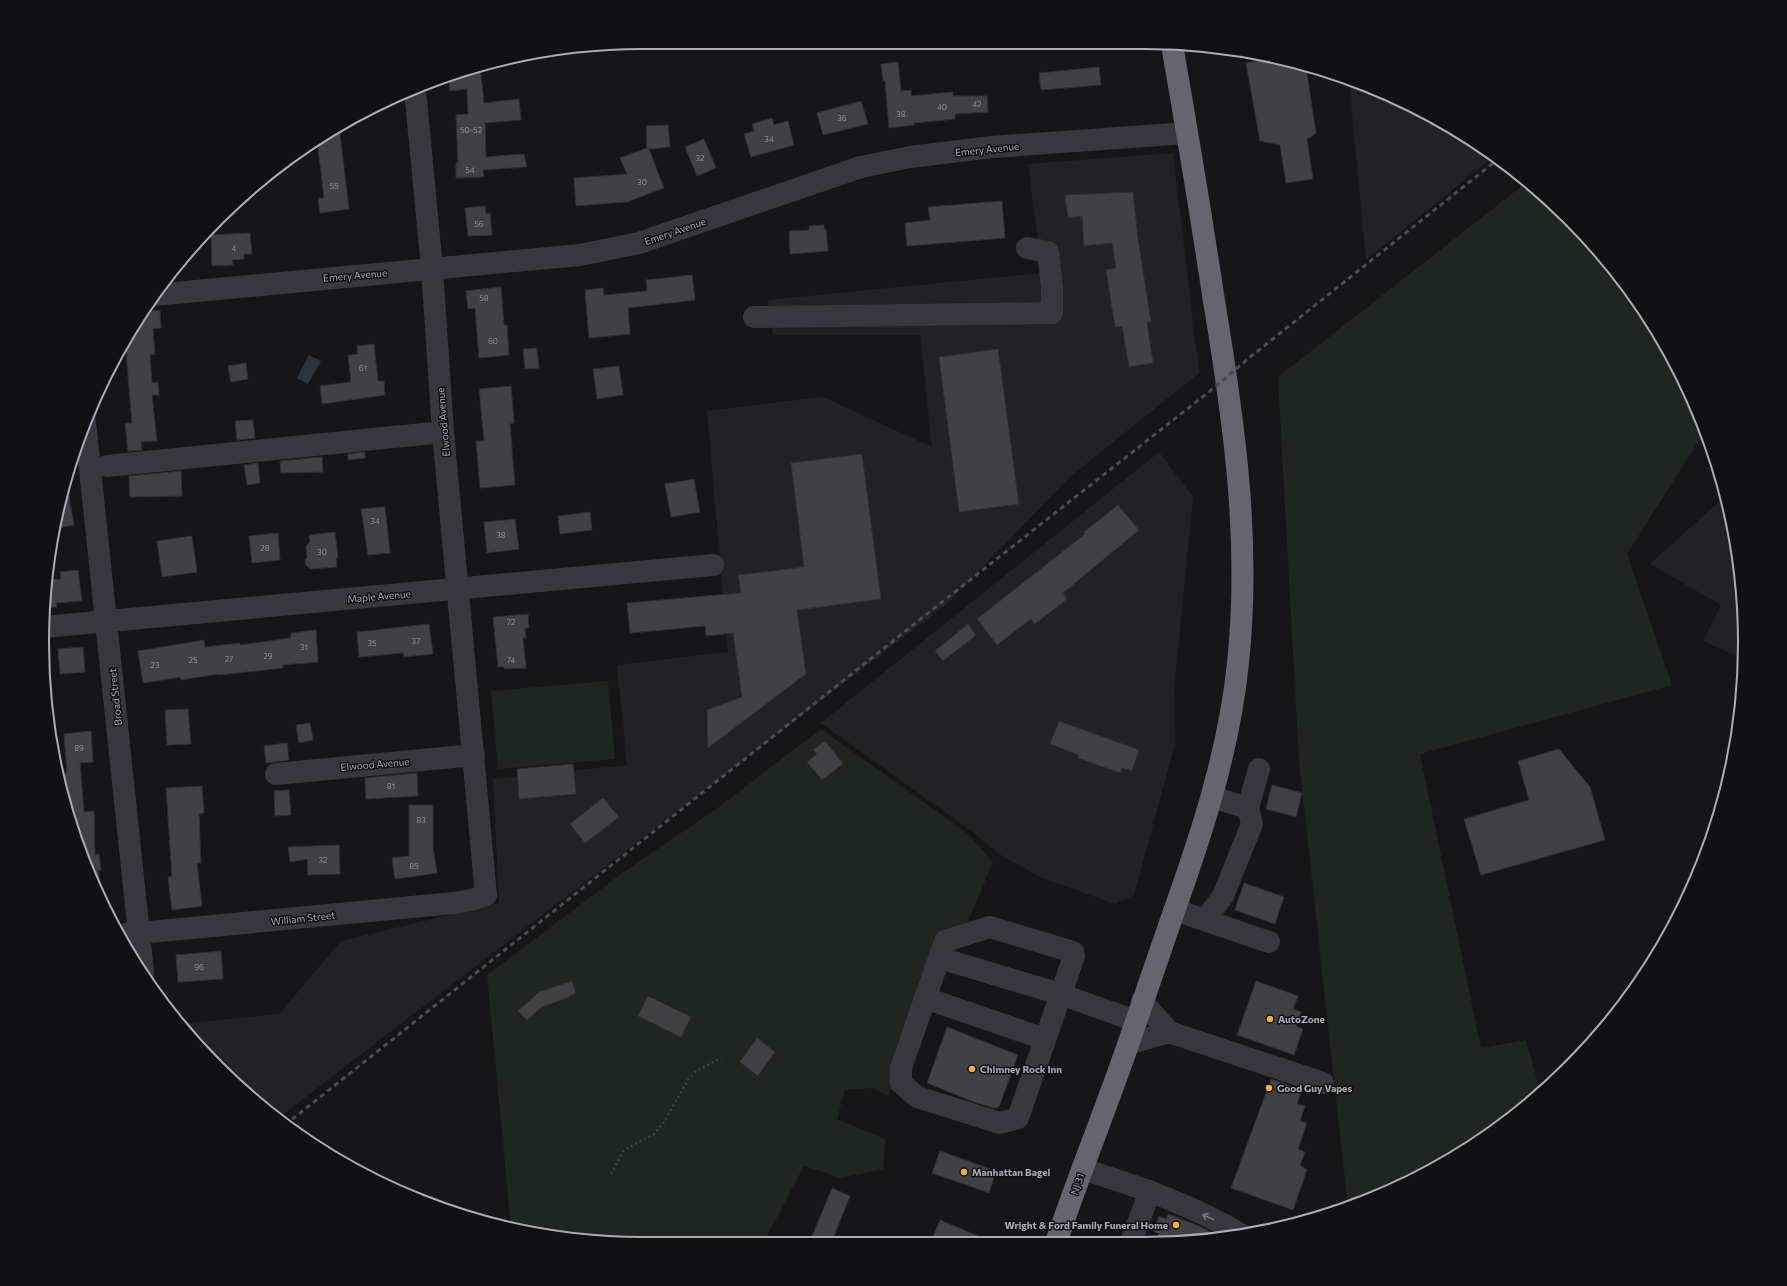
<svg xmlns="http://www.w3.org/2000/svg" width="1787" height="1286" font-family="Commissioner,sans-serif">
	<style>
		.built { fill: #222225 }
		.green { fill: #1e261f }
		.water { fill: #2c353c }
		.building { fill: #404145; stroke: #303034 }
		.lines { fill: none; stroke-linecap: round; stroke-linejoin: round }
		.path { stroke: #3d3f44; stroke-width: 2.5; stroke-dasharray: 2 3; stroke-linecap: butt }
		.minor { stroke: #37383d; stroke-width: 22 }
		.highway { stroke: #63666e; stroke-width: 22 }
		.rail { stroke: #4a4c52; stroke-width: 3; stroke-dasharray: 5 4; stroke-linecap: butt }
		.oneway { stroke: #757881 }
		.poi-dot { fill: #f2b134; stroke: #111113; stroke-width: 1.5 }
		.labels { text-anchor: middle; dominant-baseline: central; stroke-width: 3; stroke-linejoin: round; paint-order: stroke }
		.number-label { font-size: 8px; fill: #8e929b }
		.street-label { font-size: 10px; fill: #a8adb8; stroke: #111113 }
		.poi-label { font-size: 10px; font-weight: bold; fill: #a8adb8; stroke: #111113; text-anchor: start }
		.rim { fill: none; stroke: #a8adb8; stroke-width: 2 }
	</style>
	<rect width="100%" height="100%" fill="#161618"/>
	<g class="built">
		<polygon points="1349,80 1374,88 1445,123 1493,157 1366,260"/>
		<polygon points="1173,153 1199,373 1071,476 947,604 277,1119 191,1039 180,1024 279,1014 341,941 499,903 493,779 627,765 617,665 728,652 707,411 823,397 932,447 920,335 773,335 768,300 1042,273 1028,164"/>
		<polygon points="1159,452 1193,497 1174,689 1175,744 1134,895 1115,904 1042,878 999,854 974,833 821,723"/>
		<polygon points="1724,497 1740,565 1743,649 1738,657 1703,641 1721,605 1650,564"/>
	</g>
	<g class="green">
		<polygon points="1527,182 1540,191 1596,247 1665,343 1705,431 1627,554 1672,685 1420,754 1481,1048 1526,1040 1541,1094 1478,1143 1374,1198 1348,1207 1299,762 1278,377"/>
		<polygon points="608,681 615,759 498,769 491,691"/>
		<polygon points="821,729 967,833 993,862 944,979 888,1096 872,1088 845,1090 837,1119 885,1139 883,1169 841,1178 804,1166 764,1242 604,1243 511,1227 487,975 625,871 719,807"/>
	</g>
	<polygon class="water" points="309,355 321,361 308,384 297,378"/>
	<g class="building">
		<polygon points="1276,58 1306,67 1316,133 1307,139 1313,179 1286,183 1280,145 1260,141 1246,63"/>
		<polygon points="898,62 901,91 911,90 911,96 953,92 953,96 987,96 988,112 955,114 955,119 914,123 914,125 889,128 885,81 883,81 881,64"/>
		<polygon points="480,65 484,103 519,99 521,120 485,123 486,157 524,154 527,167 483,170 484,177 456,178 456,163 458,163 456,115 468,114 467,89 450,91 449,77"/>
		<polygon points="1099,67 1101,85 1041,90 1039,73"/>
		<polygon points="861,101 868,124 823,135 817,113"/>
		<polygon points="772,118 774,125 788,121 794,145 751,157 744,134 754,131 752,124"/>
		<polygon points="668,125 670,147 649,149 664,188 627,202 576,206 574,178 627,174 620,158 647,148 646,126"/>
		<polygon points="339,126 349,209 320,213 318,198 324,198 317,139"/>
		<polygon points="704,139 716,168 697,176 685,147"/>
		<polygon points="1133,192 1138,239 1151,322 1147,322 1153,363 1129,367 1122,326 1115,327 1106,270 1116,268 1112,243 1084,246 1082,216 1068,218 1065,195"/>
		<polygon points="1002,201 1005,238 907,246 905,223 930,220 928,207"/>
		<polygon points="485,206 486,214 490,213 492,235 468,236 465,208"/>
		<polygon points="824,225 824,229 826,229 828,251 790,254 789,231 809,230 809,226"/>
		<polygon points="250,233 252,254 244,254 244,259 232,260 233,265 212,266 211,235"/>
		<polygon points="692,275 695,300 628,308 630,334 589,338 585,290 603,288 604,295 647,291 646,280"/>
		<polygon points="501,287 504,325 507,325 509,355 479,358 475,308 468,309 466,291"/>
		<polygon points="160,310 161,328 153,329 155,354 150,355 152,383 158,382 159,395 152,395 157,441 141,442 142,450 128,451 125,423 132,423 126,352 118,353 142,312"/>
		<polygon points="374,344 378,381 384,381 385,395 322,404 320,386 351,382 348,355 358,354 357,346"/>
		<polygon points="537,348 539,368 525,369 523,349"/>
		<polygon points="998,349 1019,504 959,512 939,357"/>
		<polygon points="246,363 248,379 231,382 228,366"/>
		<polygon points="619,366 623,395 597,399 593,369"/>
		<polygon points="511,386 514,423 510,424 515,485 480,488 476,441 484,441 479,389"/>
		<polygon points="253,420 255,438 237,440 235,421"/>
		<polygon points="365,452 365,458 348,460 348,454"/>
		<polygon points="862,454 881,599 797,610 806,674 708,748 707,710 742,697 733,633 706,636 705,626 630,633 627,603 741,593 738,575 804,567 791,463"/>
		<polygon points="322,457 323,472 281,473 280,461"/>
		<polygon points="258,463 260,483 247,485 244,465"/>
		<polygon points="181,471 182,496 130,497 129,476"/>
		<polygon points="694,479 700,512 671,517 665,484"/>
		<polygon points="66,481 74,525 53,529 54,526"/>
		<polygon points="1118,505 1139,530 1063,593 1067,599 1035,624 1031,619 997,645 977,619 1085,534 1084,532"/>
		<polygon points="385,507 390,553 368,555 361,509"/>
		<polygon points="590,512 592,530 560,534 558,516"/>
		<polygon points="515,519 519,549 487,553 484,522"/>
		<polygon points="335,532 338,558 336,558 337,567 310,569 306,565 305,560 307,558 306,546 310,542 309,535"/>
		<polygon points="278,533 280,560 252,563 249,536"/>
		<polygon points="192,536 197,572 162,577 157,541"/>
		<polygon points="78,570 82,601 56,603 57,607 43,608 46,580 61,579 60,572"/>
		<polygon points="528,614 529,628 525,628 526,638 523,638 526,668 504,669 504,667 498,667 493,617"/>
		<polygon points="429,624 433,654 404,657 403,653 359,657 357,632"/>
		<polygon points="968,624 976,635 943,661 935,651"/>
		<polygon points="316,630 318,662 283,665 283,668 257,671 218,675 218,674 181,680 180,677 143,683 138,651 204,640 205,647 240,643 240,645 291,638 291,633"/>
		<polygon points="83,647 85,672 60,674 58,649"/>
		<polygon points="188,709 191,744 167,745 165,710"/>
		<polygon points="1059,721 1139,750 1132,771 1122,768 1120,773 1078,758 1079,755 1050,744"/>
		<polygon points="310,723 313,740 299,743 296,725"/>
		<polygon points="91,731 93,762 80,763 84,812 94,811 95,855 99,854 101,870 98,870 102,893 98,894 88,873 62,797 59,780 62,780 62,774 67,773 64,734"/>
		<polygon points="825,741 843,764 822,780 807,762 817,754 813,750"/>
		<polygon points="287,743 289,760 266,763 264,746"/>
		<polygon points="1559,749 1590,787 1605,840 1481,875 1464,819 1529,800 1518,761"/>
		<polygon points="573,764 576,794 519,799 517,769"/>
		<polygon points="417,773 418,796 366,799 365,778"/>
		<polygon points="1272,785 1302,793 1296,817 1266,809"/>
		<polygon points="202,786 204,813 199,814 201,863 197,863 202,906 172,910 168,877 172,876 166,788"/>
		<polygon points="289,790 291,815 275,816 274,791"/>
		<polygon points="603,798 619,817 585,843 570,824"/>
		<polygon points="409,805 433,805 433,847 437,873 395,879 392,858 409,856"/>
		<polygon points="339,845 340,874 308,875 307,859 290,862 288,847"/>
		<polygon points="1244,883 1284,897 1275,924 1235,910"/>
		<polygon points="221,951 223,979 178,982 176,955"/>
		<polygon points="572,981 576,993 569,996 569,997 542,1007 527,1020 518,1011 539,992"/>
		<polygon points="1256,981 1298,996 1293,1009 1301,1012 1296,1026 1303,1029 1294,1055 1237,1035"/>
		<polygon points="648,996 691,1017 681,1037 638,1016"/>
		<polygon points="947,1027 1018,1055 999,1107 994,1108 974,1102 927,1083"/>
		<polygon points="757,1038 775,1052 758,1076 740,1062"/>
		<polygon points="1271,1079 1302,1090 1297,1104 1305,1106 1300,1121 1307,1123 1298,1149 1305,1152 1300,1165 1307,1170 1293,1210 1231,1188"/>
		<polygon points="940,1151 996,1171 989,1193 932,1173"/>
		<polygon points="832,1188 850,1196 832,1241 810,1241"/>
		<polygon points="1168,1214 1199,1226 1223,1239 1157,1239 1159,1234 1153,1231 1159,1216 1166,1219"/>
		<polygon points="940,1220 988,1240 931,1241"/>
	</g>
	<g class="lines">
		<polyline class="path" points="611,1174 624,1150 654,1134 664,1122 688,1080 696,1071 721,1058"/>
		<g class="minor">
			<polyline points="154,295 580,255 639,243 861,167 910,157 992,147 1187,133"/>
			<polyline points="754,317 1052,313 1052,288 1048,252 1027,248"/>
			<polyline points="85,422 143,972"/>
			<polyline points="107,466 443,432"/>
			<polyline points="44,627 713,565"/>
			<polyline points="276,774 474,755"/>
			<polyline points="1212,797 1248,808 1259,769"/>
			<polyline points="1175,910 1269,942"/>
			<polyline points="1205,920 1223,896 1252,824 1248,808"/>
			<polygon points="990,927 1073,952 1074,956 1018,1118 1000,1123 917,1097 901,1083 901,1068 945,941"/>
			<polyline points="118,935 454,903 471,900 486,895 443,432 432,268 415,90"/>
			<polyline points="940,958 1060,994 1136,1021"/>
			<polyline points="925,998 1045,1039"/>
			<polyline points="1142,1001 1169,1032"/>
			<polyline points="1128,1044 1169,1032 1323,1083"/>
			<path d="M1082 1169C1137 1186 1193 1205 1242 1235"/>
			<polyline points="1132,1239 1150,1191"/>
		</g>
		<path class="highway" d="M1057 1240C1079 1174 1106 1109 1129 1042 1143 1002 1157 961 1171 920 1201 836 1229 752 1238 663 1251 541 1234 421 1214 301 1201 215 1187 130 1172 45"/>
		<polyline class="rail" points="285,1125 937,606 1210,391 1249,358 1497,160"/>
	</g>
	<defs><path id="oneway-shaft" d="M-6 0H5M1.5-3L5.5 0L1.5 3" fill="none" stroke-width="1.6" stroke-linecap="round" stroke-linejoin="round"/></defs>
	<use class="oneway" href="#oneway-shaft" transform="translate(1208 1217) rotate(-156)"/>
	<g class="poi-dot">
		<circle cx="1270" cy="1019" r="4"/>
		<circle cx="972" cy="1069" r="4"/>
		<circle cx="1269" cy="1088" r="4"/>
		<circle cx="964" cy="1172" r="4"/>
		<circle cx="1176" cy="1225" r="4"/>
	</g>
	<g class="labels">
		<g class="number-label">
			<text x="977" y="104">42</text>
			<text x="942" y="107">40</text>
			<text x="901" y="114">38</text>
			<text x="842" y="118">36</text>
			<text x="471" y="130">50-52</text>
			<text x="769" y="139">34</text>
			<text x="700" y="158">32</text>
			<text x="470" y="170">54</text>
			<text x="642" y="182">30</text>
			<text x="334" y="186">55</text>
			<text x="479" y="224">56</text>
			<text x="234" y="248">4</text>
			<text x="484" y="298">58</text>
			<text x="493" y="341">60</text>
			<text x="363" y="368">61</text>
			<text x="375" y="521">34</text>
			<text x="501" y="535">38</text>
			<text x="265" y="548">28</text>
			<text x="322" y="552">30</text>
			<text x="511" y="622">72</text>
			<text x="416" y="641">37</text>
			<text x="372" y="643">35</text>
			<text x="304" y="647">31</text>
			<text x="268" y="656">29</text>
			<text x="229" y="659">27</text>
			<text x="193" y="660">25</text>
			<text x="511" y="660">74</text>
			<text x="155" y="665">23</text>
			<text x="79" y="748">89</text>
			<text x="391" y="786">81</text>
			<text x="421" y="820">83</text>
			<text x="323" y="860">32</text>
			<text x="414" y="866">85</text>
			<text x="199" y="967">96</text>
		</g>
		<g class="street-label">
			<text transform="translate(987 149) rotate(-6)">Emery Avenue</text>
			<text transform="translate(675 231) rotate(-19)">Emery Avenue</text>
			<text transform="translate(355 275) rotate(-5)">Emery Avenue</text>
			<text transform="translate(443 422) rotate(-95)">Elwood Avenue</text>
			<text transform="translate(379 596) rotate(-5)">Maple Avenue</text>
			<text transform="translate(115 697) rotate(-96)">Broad Street</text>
			<text transform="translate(375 764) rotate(-5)">Elwood Avenue</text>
			<text transform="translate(303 918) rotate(-6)">William Street</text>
			<text transform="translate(1077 1184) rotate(-71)">NJ 31</text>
		</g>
		<g class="poi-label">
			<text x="1278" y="1019">AutoZone</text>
			<text x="980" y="1069">Chimney Rock Inn</text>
			<text x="1277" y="1088">Good Guy Vapes</text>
			<text x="972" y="1172">Manhattan Bagel</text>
			<text x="1168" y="1225" text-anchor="end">Wright &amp; Ford Family Funeral Home</text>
		</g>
	</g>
	<path d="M0 0H1787V1286H0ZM643 49H1144A594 594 0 0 1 1738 643V643A594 594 0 0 1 1144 1237H643A594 594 0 0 1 49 643V643A594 594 0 0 1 643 49Z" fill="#111113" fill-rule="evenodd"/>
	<path class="rim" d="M643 49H1144A594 594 0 0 1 1738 643V643A594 594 0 0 1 1144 1237H643A594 594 0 0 1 49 643V643A594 594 0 0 1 643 49Z"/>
</svg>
